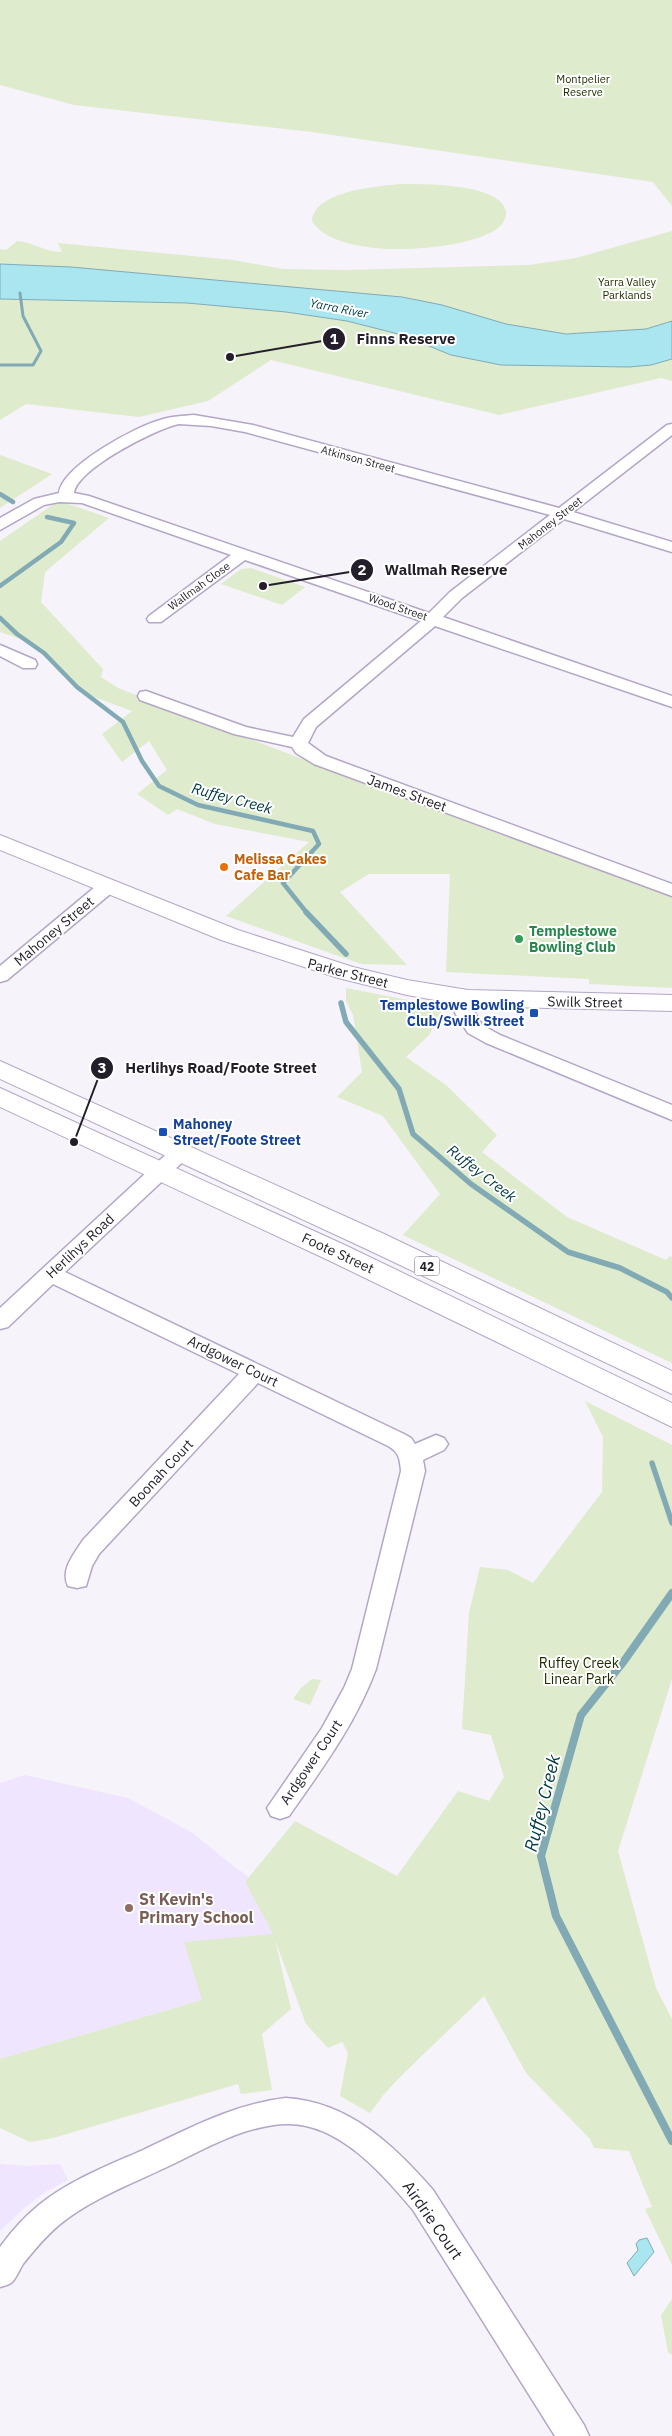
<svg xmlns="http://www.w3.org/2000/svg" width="672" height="2436" font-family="'IBM Plex Sans',sans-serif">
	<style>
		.built { fill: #efe5fe }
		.green { fill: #deebcc }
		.water { fill: #a9e6f0; stroke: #81aab5 }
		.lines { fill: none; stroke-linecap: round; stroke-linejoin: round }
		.stream-far3 { stroke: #81aab5; stroke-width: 3 }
		.stream-far2 { stroke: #81aab5; stroke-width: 4.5 }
		.stream-far1 { stroke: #81aab5; stroke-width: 5.5 }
		.stream { stroke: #81aab5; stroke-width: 8 }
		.street-casing { stroke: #b4a6c6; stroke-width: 3 }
		.secondary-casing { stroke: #b4a6c6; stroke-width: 2 }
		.primary-casing { stroke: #b4a6c6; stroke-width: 2 }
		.street { fill: #fff; fill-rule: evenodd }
		.secondary { fill: #fff; fill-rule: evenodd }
		.primary { fill: #fff; fill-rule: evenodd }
		.food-dot { fill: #e8710a; stroke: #fff; stroke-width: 2 }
		.leisure-dot { fill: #2e9e5b; stroke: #fff; stroke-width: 2 }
		.transit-dot { fill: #1a4fb4; stroke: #fff; stroke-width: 2 }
		.education-dot { fill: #8d6e63; stroke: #fff; stroke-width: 2 }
		.labels { text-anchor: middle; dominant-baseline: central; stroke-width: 4; stroke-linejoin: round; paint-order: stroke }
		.far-park-label { font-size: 11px; fill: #202f00; stroke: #fff }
		.far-street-label { font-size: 11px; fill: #231e2a; stroke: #fff }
		.far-water-label { font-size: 12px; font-style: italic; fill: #003a42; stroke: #fff }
		.shield { fill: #fff; stroke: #65626a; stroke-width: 1 }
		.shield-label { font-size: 12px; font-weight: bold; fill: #231e2a }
		.street-label { font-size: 14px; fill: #231e2a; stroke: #fff }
		.food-label { font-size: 14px; font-weight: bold; fill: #c56008; stroke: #fff; text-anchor: start }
		.leisure-label { font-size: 14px; font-weight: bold; fill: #27864d; stroke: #fff; text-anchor: start }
		.transit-label { font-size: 14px; font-weight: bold; fill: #164399; stroke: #fff; text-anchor: end }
		.park-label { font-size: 14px; fill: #202f00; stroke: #fff }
		.water-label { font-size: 15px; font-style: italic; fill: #003a42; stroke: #fff }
		.near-education-label { font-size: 16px; font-weight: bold; fill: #785e54; stroke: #fff; text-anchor: start }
		.near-street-label { font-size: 16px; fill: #231e2a; stroke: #fff }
		.near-water-label { font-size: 18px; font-style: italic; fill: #003a42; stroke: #fff }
		.leader { fill: none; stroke: #231e2a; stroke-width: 2 }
		.callout-dot { fill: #231e2a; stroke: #fff; stroke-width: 2 }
		.mark-label { font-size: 15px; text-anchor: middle; font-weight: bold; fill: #fff }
		.callout-label { font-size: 15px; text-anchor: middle; font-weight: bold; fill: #231e2a; stroke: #fff; stroke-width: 4; stroke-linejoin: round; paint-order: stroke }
	</style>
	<rect width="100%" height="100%" fill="#f6f3fa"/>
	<g class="built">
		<polygon points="25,1775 128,1798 193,1833 228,1862 249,1877 245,1882 273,1934 202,2000 0,2059 0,1783"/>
		<polygon points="0,2164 27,2166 60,2164 68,2180 45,2192 24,2208 0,2231"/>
	</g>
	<g class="green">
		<polygon points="0,0 672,0 672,206 653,182 312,132 74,105 0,85"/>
		<path d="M401 184C422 184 502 183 506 212 507 221 499 228 492 232 455 252 336 261 312 221 314 191 378 186 401 184Z"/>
		<path d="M672 231V321C655 331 632 332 612 332 586 333 562 334 536 331 490 324 447 305 402 297L71 267 0 264V249L6 250 17 241C34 242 44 252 62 252L58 243 233 260 283 269 346 270 529 265 576 258Z"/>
		<polygon points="0,299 187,303 286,312 347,321 402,335 451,355 501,365 629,367 672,359 672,381 661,378 499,415 271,360 208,401 139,417 26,404 0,420"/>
		<polygon points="0,455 52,474 0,508"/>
		<polygon points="63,502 109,518 45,572 41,602 103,669 101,677 118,688 393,794 672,897 672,988 589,984 589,979 446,972 450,874 369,874 340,892 407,965 361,964 226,916 309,842 215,824 177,809 168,815 137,794 167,770 149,741 122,762 102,734 132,711 86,694 44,653 29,642 0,632 0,541 55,503"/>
		<polygon points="251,568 305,587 282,605 221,584 241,569"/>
		<polygon points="346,988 444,1007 429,1035 406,1057 446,1085 497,1135 482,1152 567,1217 666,1260 670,1256 672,1257 672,1363 403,1235 440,1194 383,1116 337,1097 362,1072 353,1015 346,1001"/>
		<polygon points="585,1401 672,1445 672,1679 618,1851 656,1988 672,2019 672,2265 645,2209 652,2207 629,2151 594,2148 590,2139 526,2073 484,1996 405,2072 384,2094 370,2113 340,2096 348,2053 342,2042 328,2048 306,2024 275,1940 291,2009 262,2034 272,2090 241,2094 238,2084 53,2138 30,2142 0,2128 0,2059 202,2000 184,1942 273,1934 245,1882 295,1821 397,1876 458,1791 489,1801 504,1777 491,1735 462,1729 469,1613 480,1567 508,1570 533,1583 602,1492 603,1437"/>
		<polygon points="312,1679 321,1680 310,1705 293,1699 301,1688"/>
		<polygon points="672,2299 672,2355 668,2352 661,2315"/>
	</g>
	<g class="water">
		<polygon points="0,264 71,267 402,297 442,305 506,324 566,334 646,329 672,321 672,359 651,365 629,367 501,365 451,355 402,335 347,321 286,312 187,303 0,299"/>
		<polygon points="647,2238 654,2252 634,2276 627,2263 638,2250 636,2244 639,2240"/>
	</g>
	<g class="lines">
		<polyline class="stream-far3" points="0,365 33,365 41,351 23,316 20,293"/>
		<g class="stream-far2">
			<polyline points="0,494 13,502"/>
			<polyline points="0,586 61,542 74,523 47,517"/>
			<polyline points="0,618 17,634 44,653 77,687 123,722 142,761 159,786 198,805 313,831 319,844 283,883 307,913"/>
		</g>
		<g class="stream-far1">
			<polyline points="306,912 346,954"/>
			<polyline points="341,1003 346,1022 399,1089 413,1134 471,1184 568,1252 620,1268 667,1292 672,1298"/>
			<polyline points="652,1463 672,1523"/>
		</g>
		<polyline class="stream" points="672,1593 624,1661 581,1715 541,1856 556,1916 672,2141"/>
		<g class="street-casing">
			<g id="street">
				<path d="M194 415 253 425 559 508 667 425 672 424V435L573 512 672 542V552L564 519 462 598 443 617 672 696V707L435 626 316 727 308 743 326 756 672 884V896L314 764 296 753 292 747 234 734 140 700 138 696 140 692 146 691 246 727 293 737 304 719 421 621 245 560 161 622H149L147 619 149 616 231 555 82 503 59 502 44 505 0 530V518L34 499 59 493C62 466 135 427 160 420 171 416 183 416 194 415ZM179 424 211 426 245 432 550 515 450 592 429 613 89 496 74 493C77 469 155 429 179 424Z"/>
				<polygon points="0,645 35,660 37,664 35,668 23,668 0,656"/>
				<polygon points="108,880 115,882 117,886 115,890 7,980 0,982 0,966 101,882"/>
				<polygon points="468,992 475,994 478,998 475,1013 482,1025 500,1035 672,1105 672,1120 486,1043 468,1033 455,1013 461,994"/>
				<path d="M181 1145 188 1147 191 1152 188 1157 65 1272 404 1434 411 1438 415 1444 436 1435 444 1438 448 1444 444 1450 423 1460 425 1471 376 1669C356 1723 322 1769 289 1816L280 1819 271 1816 267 1808 322 1728 344 1688 352 1669 401 1471C400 1459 399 1452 388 1446L258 1383 99 1554 92 1566 86 1586 77 1588 68 1586C60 1570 74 1554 83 1540L239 1374 53 1284 8 1327 0 1329V1308L174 1147Z"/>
				<path d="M286 2098C349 2102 394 2145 433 2190L584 2425 589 2436H555L413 2210C382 2173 338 2122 285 2124 243 2126 205 2149 169 2166 131 2184 91 2199 59 2225 45 2237 34 2250 23 2264 19 2270 16 2279 11 2283 8 2285 3 2286 0 2287V2247C11 2232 24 2217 39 2205 70 2180 107 2166 143 2150 190 2128 234 2104 286 2098Z"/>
			</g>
		</g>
		<g class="secondary-casing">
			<polygon id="secondary" points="0,835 238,930 353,967 407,980 468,990 672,995 672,1011 468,1006 407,995 338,978 221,940 0,850"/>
		</g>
		<g class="primary-casing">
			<g id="primary">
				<polygon points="0,1061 382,1233 672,1371 672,1394 362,1247 0,1079"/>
				<polygon points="0,1088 347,1246 672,1403 672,1427 328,1260 0,1107"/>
			</g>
		</g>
		<use href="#street" class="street"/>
		<use href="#secondary" class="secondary"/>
		<use href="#primary" class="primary"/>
	</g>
	<circle class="food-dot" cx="224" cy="867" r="5"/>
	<circle class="leisure-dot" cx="519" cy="939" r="5"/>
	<g class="transit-dot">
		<rect x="529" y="1008" width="10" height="10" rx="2.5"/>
		<rect x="158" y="1127" width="10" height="10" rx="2.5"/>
	</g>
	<circle class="education-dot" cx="129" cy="1908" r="5"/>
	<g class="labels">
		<g class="far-park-label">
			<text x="583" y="79">Montpelier<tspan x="583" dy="13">Reserve</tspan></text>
			<text x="627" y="282">Yarra Valley<tspan x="627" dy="13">Parklands</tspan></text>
		</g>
		<g class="far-street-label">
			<text transform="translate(358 459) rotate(15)">Atkinson Street</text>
			<text transform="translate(550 523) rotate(-38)">Mahoney Street</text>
			<text transform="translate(199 586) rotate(-36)">Wallmah Close</text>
			<text transform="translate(398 607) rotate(19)">Wood Street</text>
		</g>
		<g class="far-water-label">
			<text transform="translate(339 308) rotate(11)">Yarra River</text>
		</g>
		<rect class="shield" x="414.5" y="1256.5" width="25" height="19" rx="4"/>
		<g class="shield-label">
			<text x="427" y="1266">42</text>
		</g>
		<g class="street-label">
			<text transform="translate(407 793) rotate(20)">James Street</text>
			<text transform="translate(54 931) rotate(-40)">Mahoney Street</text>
			<text transform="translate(348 973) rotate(14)">Parker Street</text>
			<text transform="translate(585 1002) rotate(1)">Swilk Street</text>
			<text transform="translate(80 1246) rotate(-43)">Herlihys Road</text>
			<text transform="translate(338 1253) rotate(25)">Foote Street</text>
			<text transform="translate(233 1361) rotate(26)">Ardgower Court</text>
			<text transform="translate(161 1473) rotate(-47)">Boonah Court</text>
			<text transform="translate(311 1762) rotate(-56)">Ardgower Court</text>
		</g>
		<g class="food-label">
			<text x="234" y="859">Melissa Cakes<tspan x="234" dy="16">Cafe Bar</tspan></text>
		</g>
		<g class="leisure-label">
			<text x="529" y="931">Templestowe<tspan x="529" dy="16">Bowling Club</tspan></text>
		</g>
		<g class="transit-label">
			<text x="524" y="1005">Templestowe Bowling<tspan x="524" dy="16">Club/Swilk Street</tspan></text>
			<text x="173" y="1124" text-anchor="start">Mahoney<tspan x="173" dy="16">Street/Foote Street</tspan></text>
		</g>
		<g class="park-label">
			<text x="579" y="1663">Ruffey Creek<tspan x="579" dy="16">Linear Park</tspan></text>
		</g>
		<g class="water-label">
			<text transform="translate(232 798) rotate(15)">Ruffey Creek</text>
			<text transform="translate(482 1173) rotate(38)">Ruffey Creek</text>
		</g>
		<g class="near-education-label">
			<text x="139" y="1899">St Kevin's<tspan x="139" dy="18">Primary School</tspan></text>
		</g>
		<g class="near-street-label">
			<text transform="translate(433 2220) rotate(55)">Airdrie Court</text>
		</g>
		<g class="near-water-label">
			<text transform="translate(542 1803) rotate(-76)">Ruffey Creek</text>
		</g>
	</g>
	<path class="leader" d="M230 357L334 339M263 586L362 570M74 1142L102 1068"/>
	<g class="callout-dot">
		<circle cx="230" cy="357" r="5"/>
		<circle cx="263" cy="586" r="5"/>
		<circle cx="74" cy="1142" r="5"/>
		<circle cx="334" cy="339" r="12"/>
		<circle cx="362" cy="570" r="12"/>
		<circle cx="102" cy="1068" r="12"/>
	</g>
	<g class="mark-label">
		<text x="334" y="344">1</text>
		<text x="362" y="575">2</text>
		<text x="102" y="1073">3</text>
	</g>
	<g class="callout-label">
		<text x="406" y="344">Finns Reserve</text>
		<text x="446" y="575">Wallmah Reserve</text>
		<text x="221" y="1073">Herlihys Road/Foote Street</text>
	</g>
</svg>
